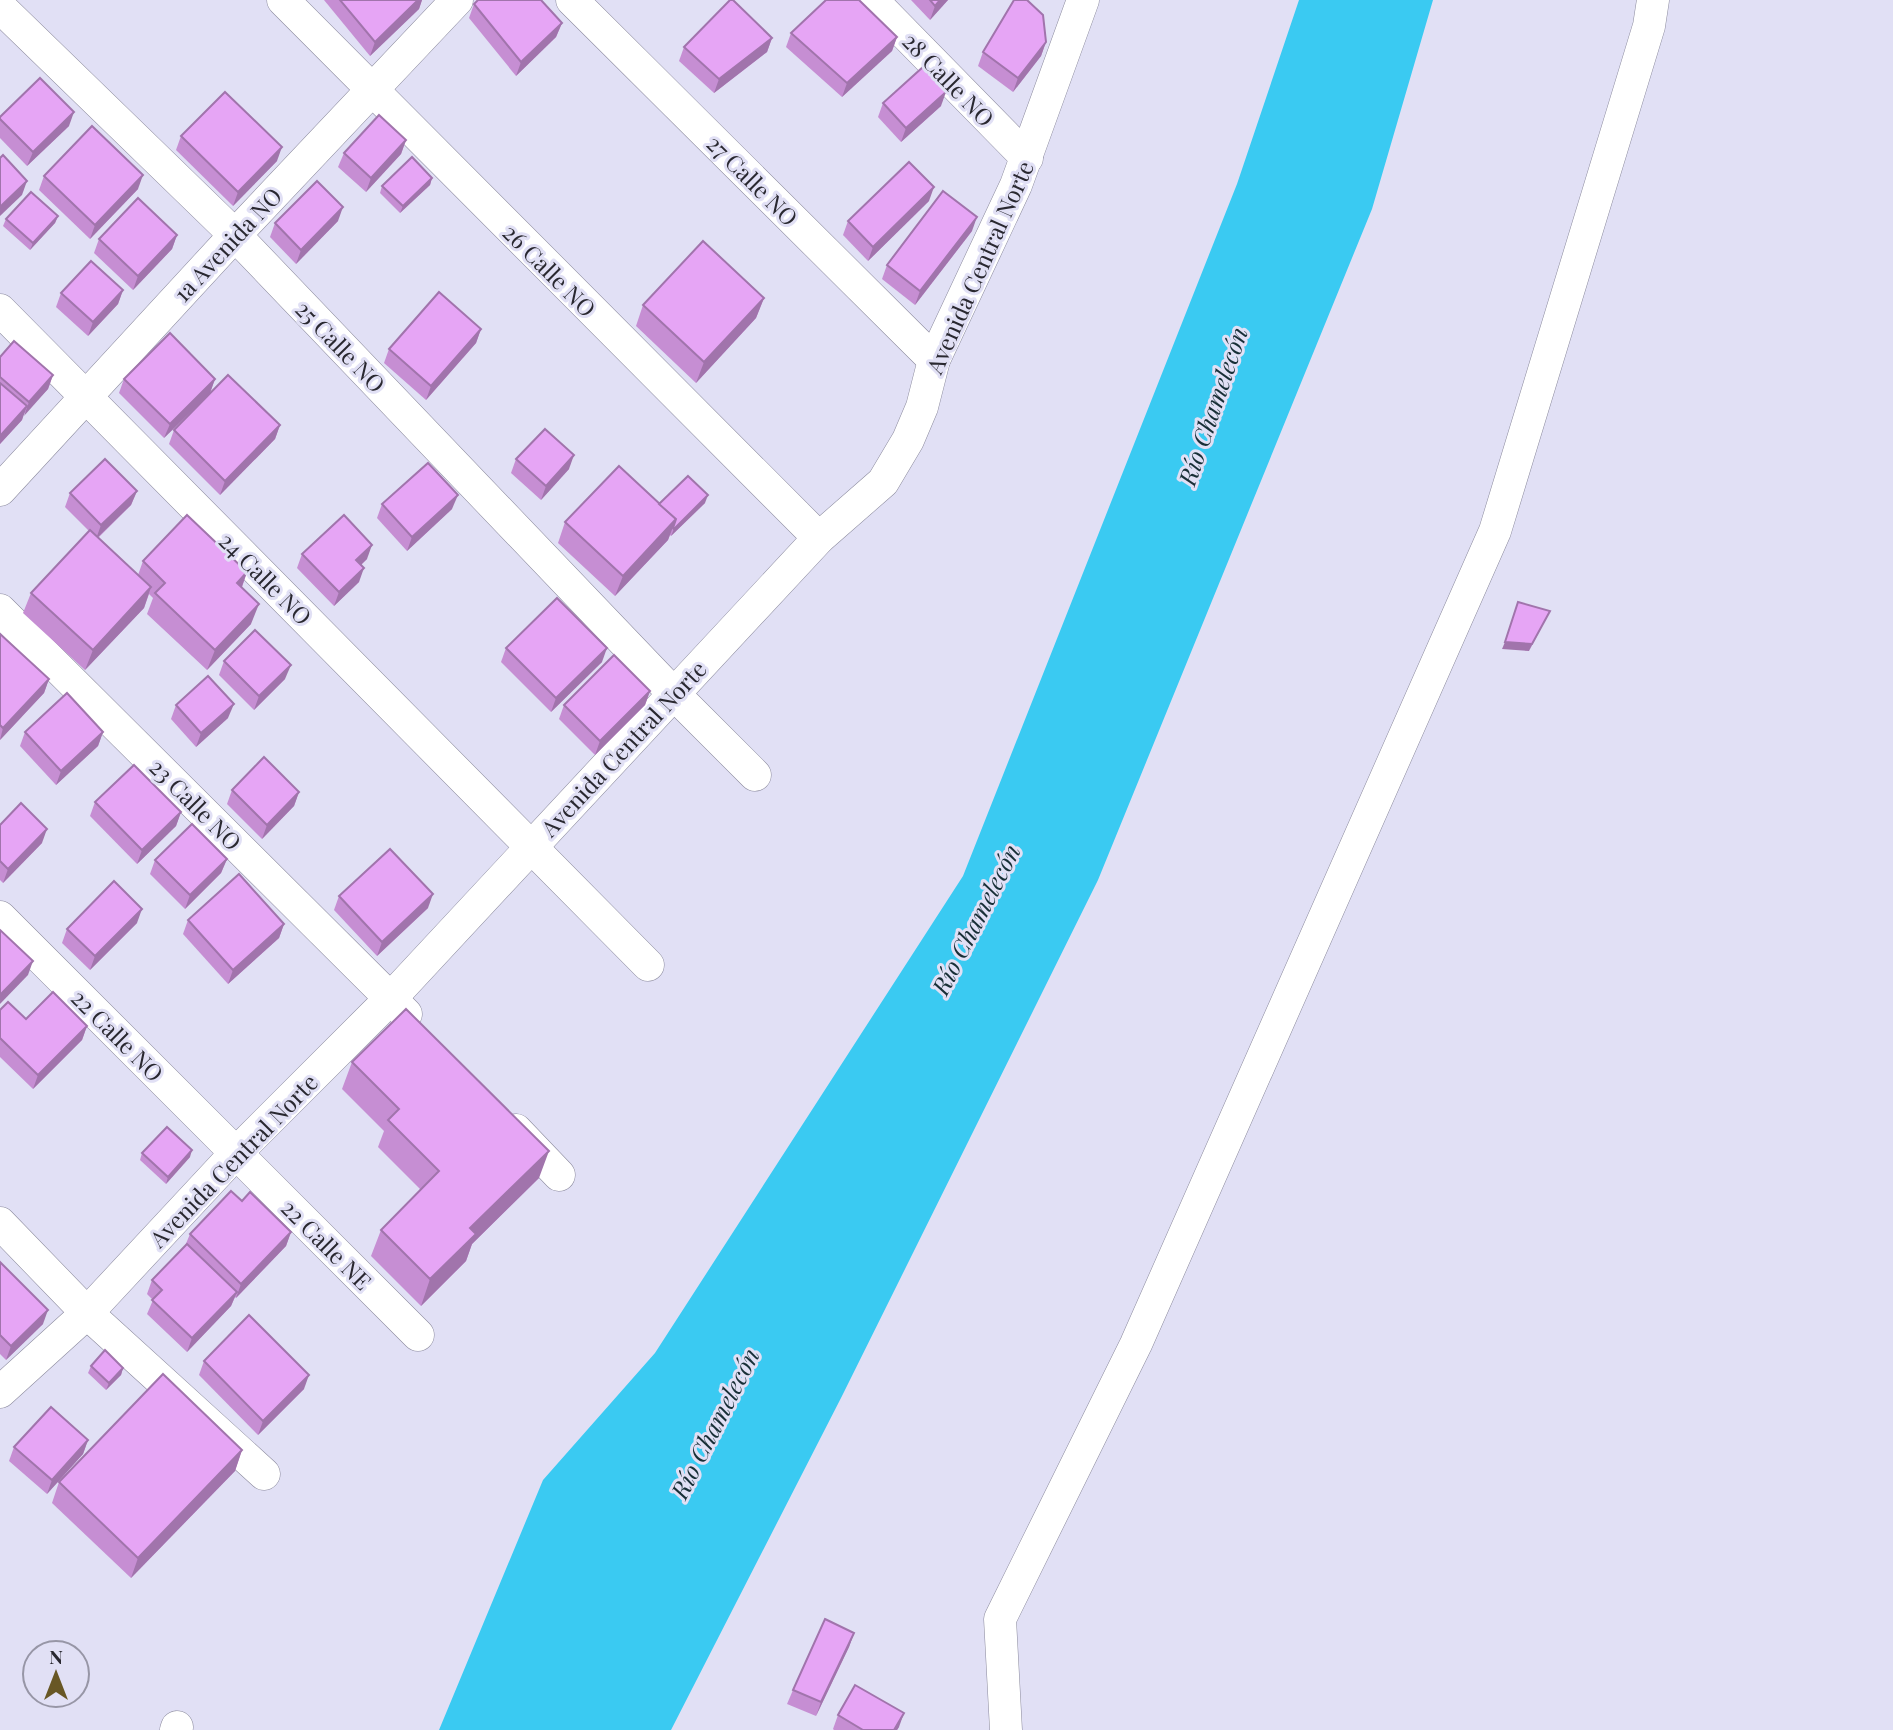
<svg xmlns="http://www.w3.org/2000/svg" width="1893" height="1730" font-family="'Playfair Display',serif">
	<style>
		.water { fill: #3acaf2 }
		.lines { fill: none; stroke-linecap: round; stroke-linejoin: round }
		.street-casing { stroke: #8b8a9d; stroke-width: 33 }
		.street { stroke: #fff; stroke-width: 32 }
		.wall { fill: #c68ed3 }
		.shaded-wall { fill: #a174ac }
		.building { fill: #e6a5f5; stroke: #a174ac; stroke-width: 2 }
		.labels { text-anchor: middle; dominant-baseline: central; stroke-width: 6; stroke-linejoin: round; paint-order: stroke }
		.street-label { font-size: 23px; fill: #292830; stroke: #e1e0f5 }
		.water-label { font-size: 24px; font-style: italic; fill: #182f37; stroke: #e1e0f5 }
	</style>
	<rect width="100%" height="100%" fill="#e1e0f5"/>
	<polygon class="water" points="1299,0 1433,0 1372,209 1098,880 842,1396 671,1730 439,1730 543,1480 655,1353 963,876 1237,184"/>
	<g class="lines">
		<g class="street-casing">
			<g id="street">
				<polyline points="283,0 819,538"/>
				<polyline points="572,0 934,360"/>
				<polyline points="872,0 1027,158"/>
				<polyline points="0,7 235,235 673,693 755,775"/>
				<polyline points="0,310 648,965"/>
				<polyline points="0,490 235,235 457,0"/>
				<polyline points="0,610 406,1014"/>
				<polyline points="0,917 418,1335"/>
				<polyline points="516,1130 559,1175"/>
				<polyline points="0,1223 87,1313 264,1474"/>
				<polyline points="0,1392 87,1313 236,1153 391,998 819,538 883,482 908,440 922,407 934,360 1016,185 1083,0"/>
				<polyline points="176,1730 177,1727"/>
				<polyline points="1006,1730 1000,1619 1136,1344 1495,531 1649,26 1653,0"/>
			</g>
		</g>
		<use href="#street" class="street"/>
	</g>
	<g class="wall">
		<polygon points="324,0 422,0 419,9 370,56"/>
		<polygon points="911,0 948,0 930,20"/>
		<polygon points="474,4 562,23 556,37 516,76 469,18"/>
		<polygon points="791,33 897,37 892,51 842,97 786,47"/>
		<polygon points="772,38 767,52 714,93 679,61 684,47"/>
		<polygon points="1046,42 1041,56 1013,92 978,66 983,52"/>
		<polygon points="883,103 941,106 901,142 878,117"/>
		<polygon points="0,117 69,126 27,166 0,138"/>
		<polygon points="181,136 277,161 233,206 176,150"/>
		<polygon points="406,140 401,154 366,192 338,167 344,153"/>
		<polygon points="44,176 138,189 90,239 39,190"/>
		<polygon points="432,178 430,185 400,213 380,193 382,186"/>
		<polygon points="929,201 868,261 843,235 848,221"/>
		<polygon points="58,216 55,223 30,250 3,226 6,219"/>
		<polygon points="338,221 296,264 270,237 275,223"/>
		<polygon points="972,231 915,305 882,279 887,265"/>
		<polygon points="177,235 172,249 133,290 94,253 99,239"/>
		<polygon points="123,290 118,304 88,336 56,307 61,293"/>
		<polygon points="764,298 756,318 696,383 636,326 643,305"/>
		<polygon points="481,329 476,343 426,400 384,363 389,349"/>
		<polygon points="0,357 53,375 48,389 23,415 22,420 0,444"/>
		<polygon points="124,379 215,379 210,393 164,438 119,393"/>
		<polygon points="280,425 275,439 220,495 169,444 174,430"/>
		<polygon points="516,459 569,469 541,500 511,473"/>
		<polygon points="137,491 131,505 98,538 138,575 143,561 247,572 242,587 251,624 207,670 147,614 153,598 149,594 144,608 85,670 23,613 31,593 89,531 65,507 70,493"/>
		<polygon points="705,503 671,536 670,535 668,540 615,596 558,543 565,522 659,504"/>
		<polygon points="382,504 452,509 407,551 377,518"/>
		<polygon points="302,554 367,559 361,565 359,582 334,606 297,568"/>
		<polygon points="0,634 49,679 44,693 0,740"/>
		<polygon points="506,648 602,662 551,712 501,662"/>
		<polygon points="224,661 285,679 254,710 219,675"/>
		<polygon points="650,691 645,705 595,755 559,719 564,705"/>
		<polygon points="176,705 228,718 196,747 171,719"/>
		<polygon points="25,732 103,732 98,746 56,785 20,746"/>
		<polygon points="232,790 299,792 294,806 262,839 227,804"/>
		<polygon points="95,802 181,812 176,826 137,864 90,816"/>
		<polygon points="0,825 42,843 3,883 0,880"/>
		<polygon points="227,859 221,873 185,909 150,874 155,860"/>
		<polygon points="339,896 428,908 377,956 334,910"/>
		<polygon points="188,920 284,924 279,938 228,984 183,934"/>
		<polygon points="137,923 90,970 62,943 67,929"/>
		<polygon points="0,1010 26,1019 87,1026 82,1040 33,1089 0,1057"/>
		<polygon points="352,1062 539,1178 472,1244 466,1261 421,1306 371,1256 381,1230 421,1190 378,1147 384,1131 342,1089"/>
		<polygon points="142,1153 190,1157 166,1184 140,1160"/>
		<polygon points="242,1201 291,1232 286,1246 236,1298 235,1297 231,1306 187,1352 147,1314 153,1300 147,1294 152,1280 185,1246 190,1234"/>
		<polygon points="0,1262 43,1324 6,1360 0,1354"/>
		<polygon points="204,1361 304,1389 258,1435 199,1375"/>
		<polygon points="91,1366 123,1368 121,1375 106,1390 88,1373"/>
		<polygon points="88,1440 83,1454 47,1494 9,1461 14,1447"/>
		<polygon points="242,1450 235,1471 131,1578 52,1503 59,1482"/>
		<polygon points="854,1633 849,1647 816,1716 787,1704 793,1690"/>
		<polygon points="838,1715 899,1727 897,1730 834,1730 833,1729"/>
	</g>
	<g class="shaded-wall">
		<polygon points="418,0 422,0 419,9 370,56 375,42"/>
		<polygon points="940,0 948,0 930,20 935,6"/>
		<polygon points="562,23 556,37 516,76 521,62"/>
		<polygon points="897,37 892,51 842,97 847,83"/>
		<polygon points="772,38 767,52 714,93 719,79"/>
		<polygon points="1046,42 1041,56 1013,92 1018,78"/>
		<polygon points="946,92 941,106 901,142 906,128"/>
		<polygon points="74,112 69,126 27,166 33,152"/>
		<polygon points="406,140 401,154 366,192 371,178"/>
		<polygon points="282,147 277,161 233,206 238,192"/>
		<polygon points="143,175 138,189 90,239 95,225"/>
		<polygon points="432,178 430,185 400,213 403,206"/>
		<polygon points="27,181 22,195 0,216 0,207"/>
		<polygon points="934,187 929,201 868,261 873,247"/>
		<polygon points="343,207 338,221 296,264 301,250"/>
		<polygon points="58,216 55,223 30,250 33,243"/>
		<polygon points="977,217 972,231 915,305 920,291"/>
		<polygon points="177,235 172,249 133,290 138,276"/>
		<polygon points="123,290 118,304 88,336 93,322"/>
		<polygon points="764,298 756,318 696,383 704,362"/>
		<polygon points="481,329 476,343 426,400 431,386"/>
		<polygon points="53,375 48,389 24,416 29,402"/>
		<polygon points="215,379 210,393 164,438 170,424"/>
		<polygon points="27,406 22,420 0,444 0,436"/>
		<polygon points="280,425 275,439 220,495 225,481"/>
		<polygon points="574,455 569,469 541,500 546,486"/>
		<polygon points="137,491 131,505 96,539 101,525"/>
		<polygon points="458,495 452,509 407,551 412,537"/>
		<polygon points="708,495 705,503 671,536 674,529"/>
		<polygon points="676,519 668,540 615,596 623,576"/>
		<polygon points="372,545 367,559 351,574 356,560"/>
		<polygon points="364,568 359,582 334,606 339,592"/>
		<polygon points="247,572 240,592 237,583"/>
		<polygon points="151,587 144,608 85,670 93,650"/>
		<polygon points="259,604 251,624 207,670 215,650"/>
		<polygon points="1550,611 1529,651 1502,649 1505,642"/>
		<polygon points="607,648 602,662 551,712 556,698"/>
		<polygon points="291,665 285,679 254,710 259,696"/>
		<polygon points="49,679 44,693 0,740 3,728"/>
		<polygon points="650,691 645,705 595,755 600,741"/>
		<polygon points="234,704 228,718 196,747 201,733"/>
		<polygon points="103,732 98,746 56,785 61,771"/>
		<polygon points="299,792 294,806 262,839 267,825"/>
		<polygon points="181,812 176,826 137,864 142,850"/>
		<polygon points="47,829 42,843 3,883 8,869"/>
		<polygon points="227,859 221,873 185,909 190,895"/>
		<polygon points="433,894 428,908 377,956 382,942"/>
		<polygon points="142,909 137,923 90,970 95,956"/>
		<polygon points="284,924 279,938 228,984 233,970"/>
		<polygon points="33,961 28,975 0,1004 0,995"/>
		<polygon points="87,1026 82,1040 33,1089 38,1075"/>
		<polygon points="192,1150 190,1157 166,1184 168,1177"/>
		<polygon points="549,1151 539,1178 472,1244 466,1261 421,1306 430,1279 470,1228"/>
		<polygon points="291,1232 286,1246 236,1298 241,1284"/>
		<polygon points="237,1292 231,1306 187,1352 192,1338"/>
		<polygon points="48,1310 43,1324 6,1360 11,1346"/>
		<polygon points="123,1368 121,1375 106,1390 109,1383"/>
		<polygon points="309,1375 304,1389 258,1435 263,1421"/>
		<polygon points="88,1440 83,1454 47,1494 52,1480"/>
		<polygon points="242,1450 235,1471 131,1578 138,1558"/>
		<polygon points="854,1633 849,1647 816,1716 821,1702"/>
		<polygon points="904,1713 899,1727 897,1730 894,1730"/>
	</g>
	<g class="building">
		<polygon points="340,0 418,0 375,42"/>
		<polygon points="478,0 541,0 562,23 521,62 474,4"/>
		<polygon points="730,0 733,0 772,38 719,79 684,47"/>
		<polygon points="826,0 859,0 897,37 847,83 791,33"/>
		<polygon points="930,0 940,0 935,6"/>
		<polygon points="1014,0 1027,0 1043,15 1046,42 1018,78 983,52"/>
		<polygon points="923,67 946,92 906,128 883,103"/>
		<polygon points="40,78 74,112 33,152 0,119 0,117"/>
		<polygon points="225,92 282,147 238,192 181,136"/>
		<polygon points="379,115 406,140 371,178 344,153"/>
		<polygon points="92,126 143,175 95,225 44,176"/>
		<polygon points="3,155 27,181 0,207 0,158"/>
		<polygon points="412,157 432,178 403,206 382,186"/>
		<polygon points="909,162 934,187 873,247 848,221"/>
		<polygon points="317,181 343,207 301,250 275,223"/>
		<polygon points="943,191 977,217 920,291 887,265"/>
		<polygon points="31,192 58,216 33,243 6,219"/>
		<polygon points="138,198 177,235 138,276 99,239"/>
		<polygon points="703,241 764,298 704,362 643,305"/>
		<polygon points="91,261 123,290 93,322 61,293"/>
		<polygon points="439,292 481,329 431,386 389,349"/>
		<polygon points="170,333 215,379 170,424 124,379"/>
		<polygon points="14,341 53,375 29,402 0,377 0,357"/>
		<polygon points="228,375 280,425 225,481 174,430"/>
		<polygon points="0,383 27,406 0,436"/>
		<polygon points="545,429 574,455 546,486 516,459"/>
		<polygon points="105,459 137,491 101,525 70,493"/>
		<polygon points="428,463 458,495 412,537 382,504"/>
		<polygon points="619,466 676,519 623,576 565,522"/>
		<polygon points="688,476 708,495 674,529 673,528 676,519 659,504"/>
		<polygon points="187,515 247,572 237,583 259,604 215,650 155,593 165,583 143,561"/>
		<polygon points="344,515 372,545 356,560 364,568 339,592 302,554"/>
		<polygon points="90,530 151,587 93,650 31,593"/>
		<polygon points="557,598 607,648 556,698 506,648"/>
		<polygon points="1518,602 1550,611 1532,644 1505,642"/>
		<polygon points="255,630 291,665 259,696 224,661"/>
		<polygon points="0,634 49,679 3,728 0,725"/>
		<polygon points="614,655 650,691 600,741 564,705"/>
		<polygon points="208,676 234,704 201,733 176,705"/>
		<polygon points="67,693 103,732 61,771 25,732"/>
		<polygon points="264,757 299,792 267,825 232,790"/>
		<polygon points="134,765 181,812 142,850 95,802"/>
		<polygon points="21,803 47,829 8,869 0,861 0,825"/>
		<polygon points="192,824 227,859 190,895 155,860"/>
		<polygon points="390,849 433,894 382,942 339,896"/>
		<polygon points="239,874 284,924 233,970 188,920"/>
		<polygon points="114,881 142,909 95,956 67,929"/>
		<polygon points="0,930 33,961 0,995"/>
		<polygon points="53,992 87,1026 38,1075 0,1038 0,1010 8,1002 26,1019"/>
		<polygon points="406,1009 549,1151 470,1228 476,1234 430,1279 381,1230 439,1171 388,1120 399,1109 352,1062"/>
		<polygon points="167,1127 192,1150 168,1177 142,1153"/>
		<polygon points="231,1191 242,1201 250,1192 291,1232 241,1284 190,1234"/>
		<polygon points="187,1244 237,1292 192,1338 152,1300 162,1290 152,1280"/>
		<polygon points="0,1262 48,1310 11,1346 0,1335"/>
		<polygon points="249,1315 309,1375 263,1421 204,1361"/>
		<polygon points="105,1350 123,1368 109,1383 91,1366"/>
		<polygon points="163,1374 242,1450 138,1558 59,1482"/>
		<polygon points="51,1407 88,1440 52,1480 14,1447"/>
		<polygon points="825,1619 854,1633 821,1702 793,1690"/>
		<polygon points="855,1685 904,1713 894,1730 863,1730 838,1715"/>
	</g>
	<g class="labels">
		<g class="street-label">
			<text transform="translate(949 79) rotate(46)">28 Calle NO</text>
			<text transform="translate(753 180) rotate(45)">27 Calle NO</text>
			<text transform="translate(227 244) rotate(-47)">1a Avenida NO</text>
			<text transform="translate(979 267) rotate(-66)">Avenida Central Norte</text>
			<text transform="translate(550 270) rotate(45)">26 Calle NO</text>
			<text transform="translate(341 346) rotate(46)">25 Calle NO</text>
			<text transform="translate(266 578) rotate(45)">24 Calle NO</text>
			<text transform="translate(623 748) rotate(-47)">Avenida Central Norte</text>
			<text transform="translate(196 804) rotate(45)">23 Calle NO</text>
			<text transform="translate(118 1035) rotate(45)">22 Calle NO</text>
			<text transform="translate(233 1160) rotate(-46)">Avenida Central Norte</text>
			<text transform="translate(327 1244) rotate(45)">22 Calle NE</text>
		</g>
		<g class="water-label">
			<text transform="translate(1212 406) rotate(-71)">Río Chamelecón</text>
			<text transform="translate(975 919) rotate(-63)">Río Chamelecón</text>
			<text transform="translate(714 1423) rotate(-63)">Río Chamelecón</text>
		</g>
	</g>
	<g transform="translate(56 1674)"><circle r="33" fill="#e1e0f5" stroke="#9796a6" stroke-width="2"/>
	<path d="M0-5L12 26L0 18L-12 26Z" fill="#685725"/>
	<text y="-10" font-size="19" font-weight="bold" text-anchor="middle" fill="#292830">N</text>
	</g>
</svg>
